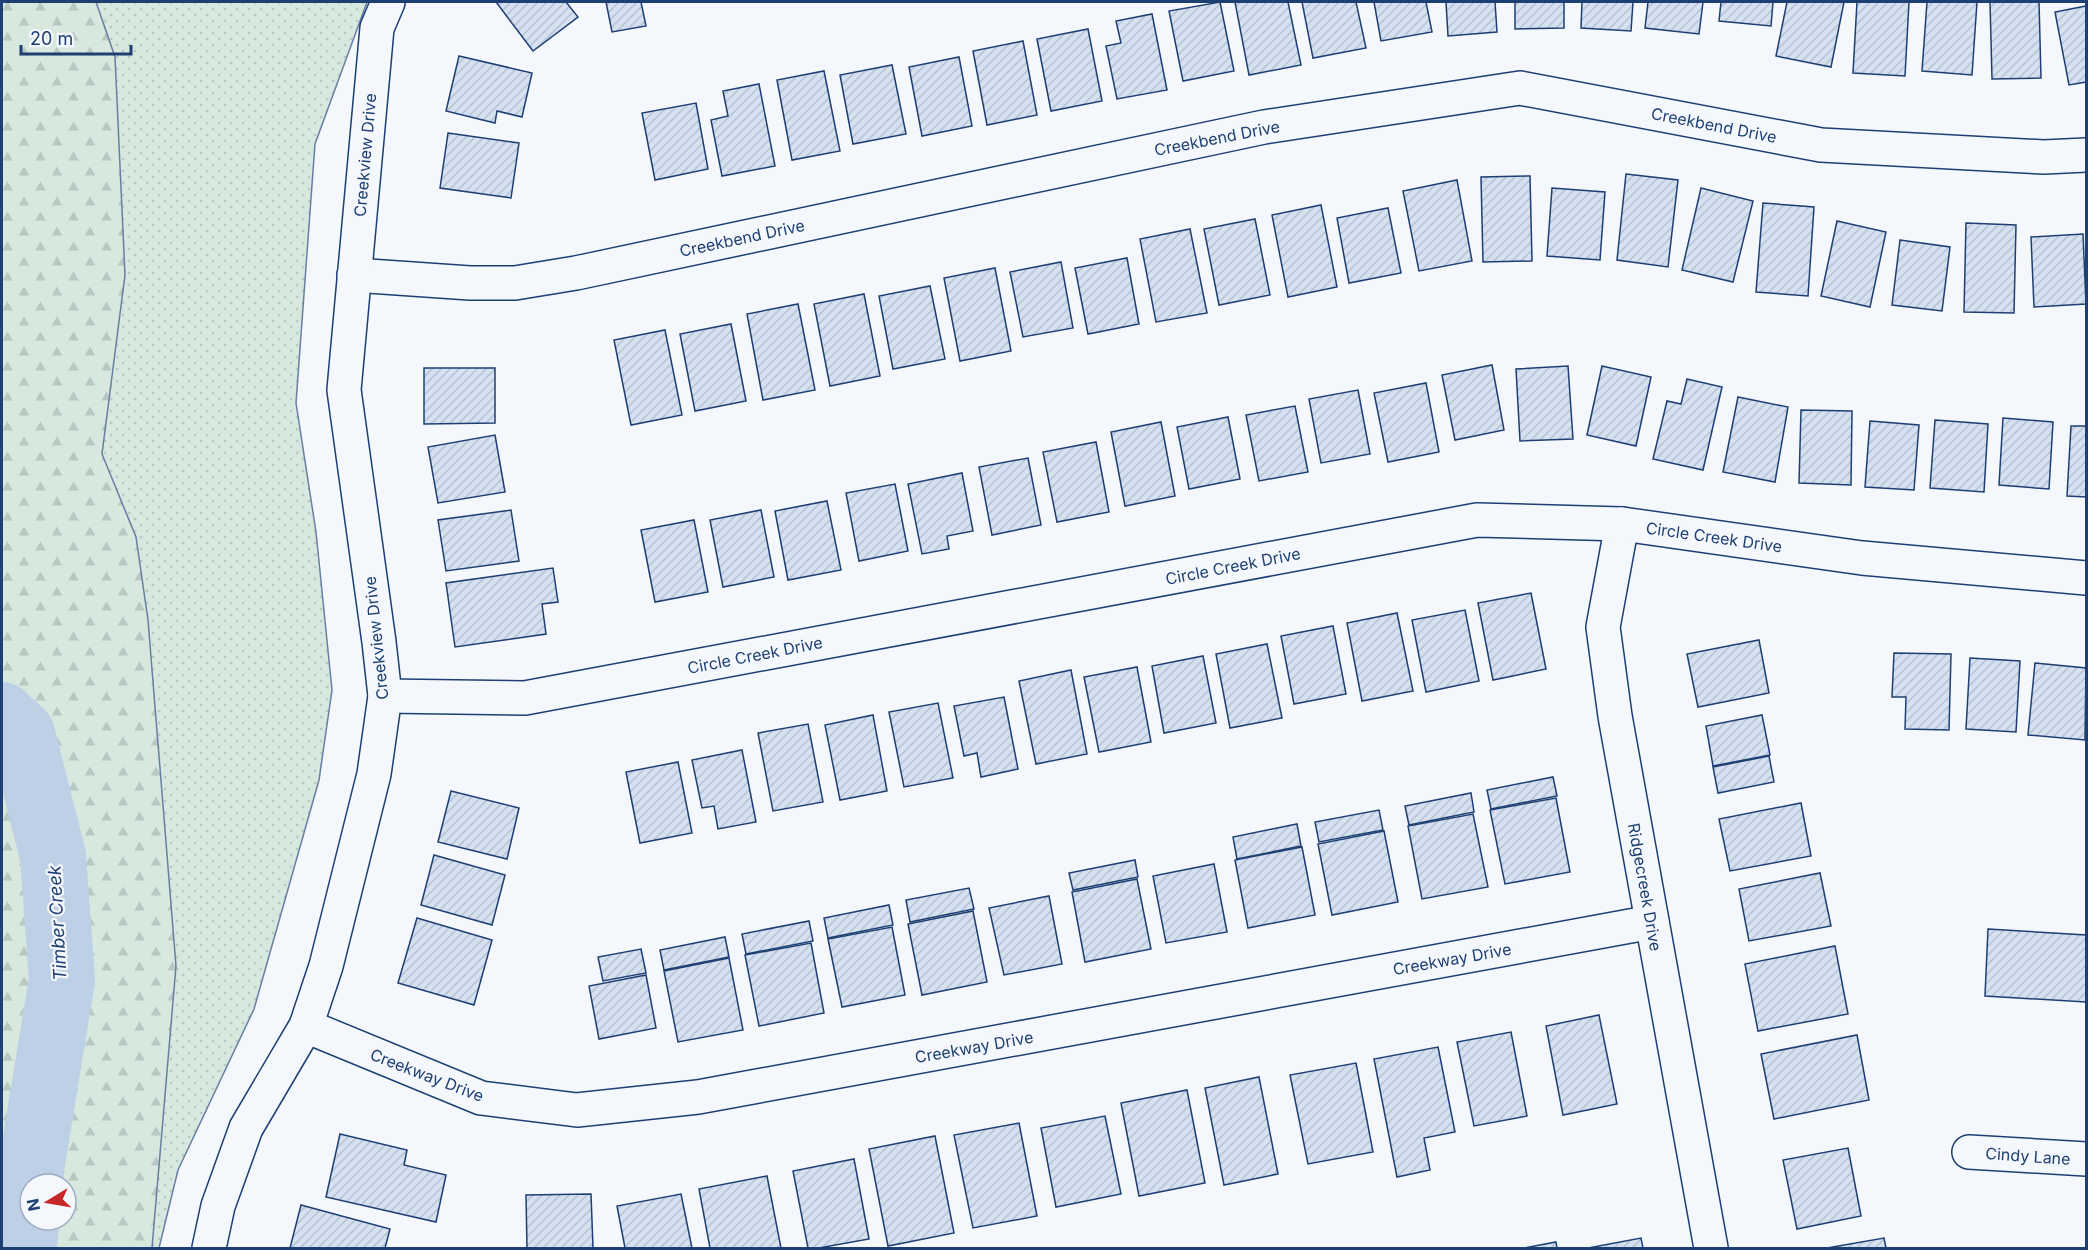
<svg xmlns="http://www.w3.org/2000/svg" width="2088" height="1250" font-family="Inter,sans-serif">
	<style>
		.grass { fill: url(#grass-dots); stroke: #687fa3; stroke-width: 1.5; fill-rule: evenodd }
		.forest { fill: url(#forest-firs); stroke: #687fa3; stroke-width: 1.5; fill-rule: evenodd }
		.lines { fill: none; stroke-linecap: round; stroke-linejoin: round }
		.river { stroke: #bed0e5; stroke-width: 66 }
		.building { fill: url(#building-hatch); stroke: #1d3f73; stroke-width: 1.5 }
		.street-casing { stroke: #1d3f73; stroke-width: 36 }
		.street { stroke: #f4f7fb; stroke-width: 33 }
		.labels { text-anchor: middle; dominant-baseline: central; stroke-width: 4.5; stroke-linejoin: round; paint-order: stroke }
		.street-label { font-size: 16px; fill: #1d3f73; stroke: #f4f7fb }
		.water-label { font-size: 18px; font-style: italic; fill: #1d3f73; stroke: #f4f7fb }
	</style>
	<defs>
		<pattern id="grass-dots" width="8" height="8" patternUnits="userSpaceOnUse" patternTransform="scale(1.5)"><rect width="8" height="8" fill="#d7e8df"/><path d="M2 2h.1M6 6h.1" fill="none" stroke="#b8c8c3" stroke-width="1.8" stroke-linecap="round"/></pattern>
		<pattern id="forest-firs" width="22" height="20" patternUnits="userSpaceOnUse" patternTransform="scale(1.5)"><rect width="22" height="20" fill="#d7e8df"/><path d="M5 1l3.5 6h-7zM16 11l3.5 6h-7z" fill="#b8c8c3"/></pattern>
		<pattern id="building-hatch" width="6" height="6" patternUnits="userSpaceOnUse" patternTransform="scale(1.5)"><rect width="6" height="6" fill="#d5e0f0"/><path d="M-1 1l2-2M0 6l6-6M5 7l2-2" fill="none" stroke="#b6c1d1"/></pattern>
	</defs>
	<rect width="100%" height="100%" fill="#f4f7fb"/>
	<path class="grass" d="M2 2H367L315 144 296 403 316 532 332 690 319 780 254 1009 178 1170 159 1248H2ZM30 1184H66V1220H30Z"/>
	<path class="forest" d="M2 2H96L115 57 125 275 102 454 136 537 148 620 176 966 152 1248H2ZM30 1184H66V1220H30Z"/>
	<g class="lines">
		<polyline class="river" points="2,715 22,734 53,856 62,980 32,1163 24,1248"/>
	</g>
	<g class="building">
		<polygon points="496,2 566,2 578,17 533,51"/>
		<polygon points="606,2 641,2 646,26 612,32"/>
		<polygon points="1220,2 1234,71 1183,81 1169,11"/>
		<polygon points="1235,2 1288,2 1301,65 1249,75"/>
		<polygon points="1302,2 1356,2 1366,48 1313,58"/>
		<polygon points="1374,2 1426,2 1432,32 1381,41"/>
		<polygon points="1446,2 1495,2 1497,32 1448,36"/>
		<polygon points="1515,2 1564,2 1564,28 1515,29"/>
		<polygon points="1582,2 1633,2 1631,31 1581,28"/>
		<polygon points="1648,2 1703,2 1699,34 1645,28"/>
		<polygon points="1721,2 1773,2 1771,26 1719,21"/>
		<polygon points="1787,2 1844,2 1831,67 1776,56"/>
		<polygon points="1857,2 1909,2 1905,76 1853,73"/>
		<polygon points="1927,2 1977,2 1972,75 1922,71"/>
		<polygon points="1990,2 2039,2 2041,78 1992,79"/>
		<polygon points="2086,6 2086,82 2069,85 2055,12"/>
		<polygon points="1152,14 1167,90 1117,99 1106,46 1121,43 1116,21"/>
		<polygon points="1088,29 1102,101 1051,111 1037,39"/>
		<polygon points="1023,41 1037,115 987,125 973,51"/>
		<polygon points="459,56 532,73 522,117 497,111 495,123 446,111"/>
		<polygon points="959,57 972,126 922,136 909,67"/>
		<polygon points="892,65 906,134 853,144 840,75"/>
		<polygon points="824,71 840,151 792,160 777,80"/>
		<polygon points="759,84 775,166 722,176 711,120 728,116 723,91"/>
		<polygon points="696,103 708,169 655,180 642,113"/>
		<polygon points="448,133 519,143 511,198 440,188"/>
		<polygon points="1626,174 1678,180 1668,267 1617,260"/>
		<polygon points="1530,176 1532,261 1483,262 1481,177"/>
		<polygon points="1457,180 1472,261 1419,271 1403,191"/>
		<polygon points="1552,188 1605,192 1600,260 1547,256"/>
		<polygon points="1701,188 1753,201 1733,282 1682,270"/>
		<polygon points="1763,203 1814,207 1808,296 1756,292"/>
		<polygon points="1321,205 1337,287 1288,297 1272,215"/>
		<polygon points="1388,208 1401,273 1349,283 1337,218"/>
		<polygon points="1255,219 1270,295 1219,305 1204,229"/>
		<polygon points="1837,221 1886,232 1870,307 1821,296"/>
		<polygon points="1966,223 2016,225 2014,313 1964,312"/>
		<polygon points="1190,229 1207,313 1156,322 1140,239"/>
		<polygon points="2083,234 2086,304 2034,307 2031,237"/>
		<polygon points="1900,240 1950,247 1942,311 1892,305"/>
		<polygon points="1127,258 1139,324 1088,334 1075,268"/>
		<polygon points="1061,262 1073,328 1023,337 1010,272"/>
		<polygon points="995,268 1011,351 960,361 944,278"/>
		<polygon points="930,286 945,359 893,369 879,296"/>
		<polygon points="864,294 880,376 830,386 814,304"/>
		<polygon points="798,304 815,390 763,400 747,314"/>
		<polygon points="731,324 746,401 695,411 680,334"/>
		<polygon points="665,330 682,415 631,425 614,340"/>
		<polygon points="1492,365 1504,430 1455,440 1442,375"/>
		<polygon points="1568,366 1573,439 1520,441 1516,369"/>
		<polygon points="1602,366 1651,377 1636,446 1587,435"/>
		<polygon points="424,368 495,368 495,423 424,424"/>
		<polygon points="1687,379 1722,387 1703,470 1653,459 1667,401 1681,404"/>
		<polygon points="1426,383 1439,452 1388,462 1374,393"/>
		<polygon points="1358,390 1370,454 1321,463 1309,399"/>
		<polygon points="1738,397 1788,407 1775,482 1723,472"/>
		<polygon points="1295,406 1308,472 1259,481 1246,415"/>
		<polygon points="1801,410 1852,411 1851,485 1799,483"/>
		<polygon points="1228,417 1240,479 1189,489 1177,427"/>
		<polygon points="2003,418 2053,422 2049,489 1999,485"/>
		<polygon points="1935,420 1988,424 1984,492 1930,488"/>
		<polygon points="1870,421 1919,425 1914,490 1865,487"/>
		<polygon points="1161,422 1175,496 1125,506 1111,432"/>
		<polygon points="2071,426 2086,426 2086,497 2067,496"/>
		<polygon points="495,435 505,492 438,503 428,447"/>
		<polygon points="1096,442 1109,512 1057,522 1043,452"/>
		<polygon points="1028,458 1041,525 992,535 979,467"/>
		<polygon points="962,473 973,531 947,536 949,549 922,554 908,484"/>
		<polygon points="895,484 908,551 859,561 846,493"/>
		<polygon points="827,501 841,570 788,580 775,511"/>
		<polygon points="511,510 519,561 446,571 438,520"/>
		<polygon points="761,510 774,577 723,587 710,520"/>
		<polygon points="694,520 708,592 655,602 641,530"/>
		<polygon points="553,568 558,602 542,604 546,634 455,647 446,583"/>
		<polygon points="1531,593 1546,669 1493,680 1478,603"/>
		<polygon points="1465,610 1479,681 1426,692 1412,620"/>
		<polygon points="1397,613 1413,691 1362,701 1347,623"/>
		<polygon points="1333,626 1346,694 1294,704 1281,636"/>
		<polygon points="1759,640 1769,693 1698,707 1687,654"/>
		<polygon points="1267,644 1282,718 1230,728 1216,654"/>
		<polygon points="1894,653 1951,654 1949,730 1905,729 1906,697 1892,697"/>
		<polygon points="1203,656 1216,723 1164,733 1152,666"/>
		<polygon points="1970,658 2020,661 2016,732 1966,729"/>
		<polygon points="2035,663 2086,668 2085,740 2028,735"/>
		<polygon points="1137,667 1151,742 1099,752 1084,677"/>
		<polygon points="1071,670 1087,754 1036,764 1019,681"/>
		<polygon points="1004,697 1018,769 981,777 977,753 964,756 954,706"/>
		<polygon points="938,703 953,778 904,787 889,712"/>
		<polygon points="873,715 887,791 840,800 825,725"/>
		<polygon points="1762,715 1770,755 1713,766 1706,726"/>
		<polygon points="808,724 823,802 773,811 758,733"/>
		<polygon points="742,750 756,822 718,829 714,806 702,808 692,760"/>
		<polygon points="1769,756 1774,782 1718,793 1713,767"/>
		<polygon points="678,762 692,833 640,843 626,772"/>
		<polygon points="1553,777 1557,796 1491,809 1487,790"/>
		<polygon points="451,791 519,808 507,859 438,842"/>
		<polygon points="1471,793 1474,812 1409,825 1405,806"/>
		<polygon points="1556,798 1570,872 1505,884 1490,810"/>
		<polygon points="1801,803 1811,856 1730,871 1719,819"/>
		<polygon points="1379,810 1383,830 1319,842 1315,822"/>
		<polygon points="1473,814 1488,887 1422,899 1408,826"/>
		<polygon points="1297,824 1301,846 1237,859 1233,837"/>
		<polygon points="1384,831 1398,902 1332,915 1318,844"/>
		<polygon points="1302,847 1315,915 1248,928 1235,860"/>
		<polygon points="434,855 505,875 492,925 421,905"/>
		<polygon points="1135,860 1138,877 1073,890 1069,873"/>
		<polygon points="1214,864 1227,932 1166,943 1153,876"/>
		<polygon points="1820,873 1831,926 1749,941 1739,889"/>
		<polygon points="1137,879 1151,949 1085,962 1072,892"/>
		<polygon points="969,888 974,909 910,922 906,900"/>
		<polygon points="1049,896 1062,964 1004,975 989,908"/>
		<polygon points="889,905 893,925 828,938 824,918"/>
		<polygon points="973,911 987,982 922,995 908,924"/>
		<polygon points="417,918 492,940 474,1005 398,983"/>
		<polygon points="809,921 813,941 746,954 742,934"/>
		<polygon points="892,927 905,995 842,1007 828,939"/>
		<polygon points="1988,929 2086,935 2086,1002 1985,996"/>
		<polygon points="725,937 729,957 664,970 660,950"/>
		<polygon points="811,943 824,1013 759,1026 745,955"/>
		<polygon points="1835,946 1848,1014 1758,1031 1745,964"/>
		<polygon points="641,949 646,973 603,981 598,957"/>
		<polygon points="729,958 743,1030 678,1042 664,971"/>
		<polygon points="646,975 656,1028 599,1039 589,986"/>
		<polygon points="1599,1015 1617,1104 1563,1115 1546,1026"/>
		<polygon points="1511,1032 1527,1116 1474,1126 1457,1042"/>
		<polygon points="1857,1035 1869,1100 1774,1119 1761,1054"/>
		<polygon points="1438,1047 1455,1132 1424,1138 1430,1170 1397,1177 1374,1059"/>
		<polygon points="1356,1063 1373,1152 1308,1164 1290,1075"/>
		<polygon points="1259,1077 1278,1174 1224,1185 1205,1088"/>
		<polygon points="1187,1090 1205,1183 1139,1196 1121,1103"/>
		<polygon points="1105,1116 1121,1194 1056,1207 1041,1128"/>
		<polygon points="1019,1123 1037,1216 973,1228 954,1135"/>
		<polygon points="340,1134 407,1150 404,1165 446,1175 436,1222 326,1197"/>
		<polygon points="935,1136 954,1233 888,1246 869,1149"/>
		<polygon points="1848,1148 1861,1216 1797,1229 1783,1160"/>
		<polygon points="854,1159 869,1239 819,1248 808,1248 793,1171"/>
		<polygon points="767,1176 781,1248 710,1248 699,1189"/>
		<polygon points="591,1194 593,1248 527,1248 526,1195"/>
		<polygon points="681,1194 692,1248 625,1248 617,1206"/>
		<polygon points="301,1205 390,1229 385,1248 290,1248"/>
		<polygon points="1641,1238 1643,1248 1588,1248"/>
		<polygon points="1884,1238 1886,1248 1827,1248"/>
		<polygon points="1556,1242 1557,1248 1524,1248"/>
	</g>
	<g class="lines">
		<g class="street-casing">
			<g id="street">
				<polyline points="354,275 470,283 515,283 576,273 1264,127 1520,88 1821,145 2044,157 2086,155"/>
				<polyline points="1622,524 1603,627 1615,716 1711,1248"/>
				<polyline points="385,696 525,698 1477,520 1622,524 1862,558 2086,578"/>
				<polyline points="306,1026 481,1098 577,1110 698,1097 1652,922"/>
				<polyline points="1969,1152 2086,1159"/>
				<polyline points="209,1248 218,1206 246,1128 306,1026 326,966 374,774 385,696 379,642 344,390 377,28 388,2"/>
			</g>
		</g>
		<use href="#street" class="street"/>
	</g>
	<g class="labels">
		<g class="street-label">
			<text transform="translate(1714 125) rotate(11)">Creekbend Drive</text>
			<text transform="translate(1217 138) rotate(-11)">Creekbend Drive</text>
			<text transform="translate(365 155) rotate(-85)">Creekview Drive</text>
			<text transform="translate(742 238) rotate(-12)">Creekbend Drive</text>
			<text transform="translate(1714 537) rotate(8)">Circle Creek Drive</text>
			<text transform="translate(1233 566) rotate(-11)">Circle Creek Drive</text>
			<text transform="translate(376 638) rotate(-96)">Creekview Drive</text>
			<text transform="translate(755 655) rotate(-11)">Circle Creek Drive</text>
			<text transform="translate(1645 887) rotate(80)">Ridgecreek Drive</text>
			<text transform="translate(1452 959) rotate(-10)">Creekway Drive</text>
			<text transform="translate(974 1047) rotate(-10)">Creekway Drive</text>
			<text transform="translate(427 1075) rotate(21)">Creekway Drive</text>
			<text transform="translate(2028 1156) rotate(4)">Cindy Lane</text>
		</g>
		<g class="water-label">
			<text transform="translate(57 923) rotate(-93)">Timber Creek</text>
		</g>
	</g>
	<rect width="2088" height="1250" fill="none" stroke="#1d3f73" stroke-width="6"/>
	<g transform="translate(48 1202) rotate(259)"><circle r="28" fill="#f4f7fb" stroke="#9eadc5" stroke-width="1.5"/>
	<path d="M0-4.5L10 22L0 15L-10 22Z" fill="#c62828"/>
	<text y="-9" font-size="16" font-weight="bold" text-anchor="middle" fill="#1d3f73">N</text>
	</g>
	<path d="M21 45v9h110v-9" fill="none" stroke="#1d3f73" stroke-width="3"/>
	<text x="30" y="45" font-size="18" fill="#1d3f73" stroke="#f4f7fb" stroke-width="4.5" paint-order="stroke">20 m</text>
</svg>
